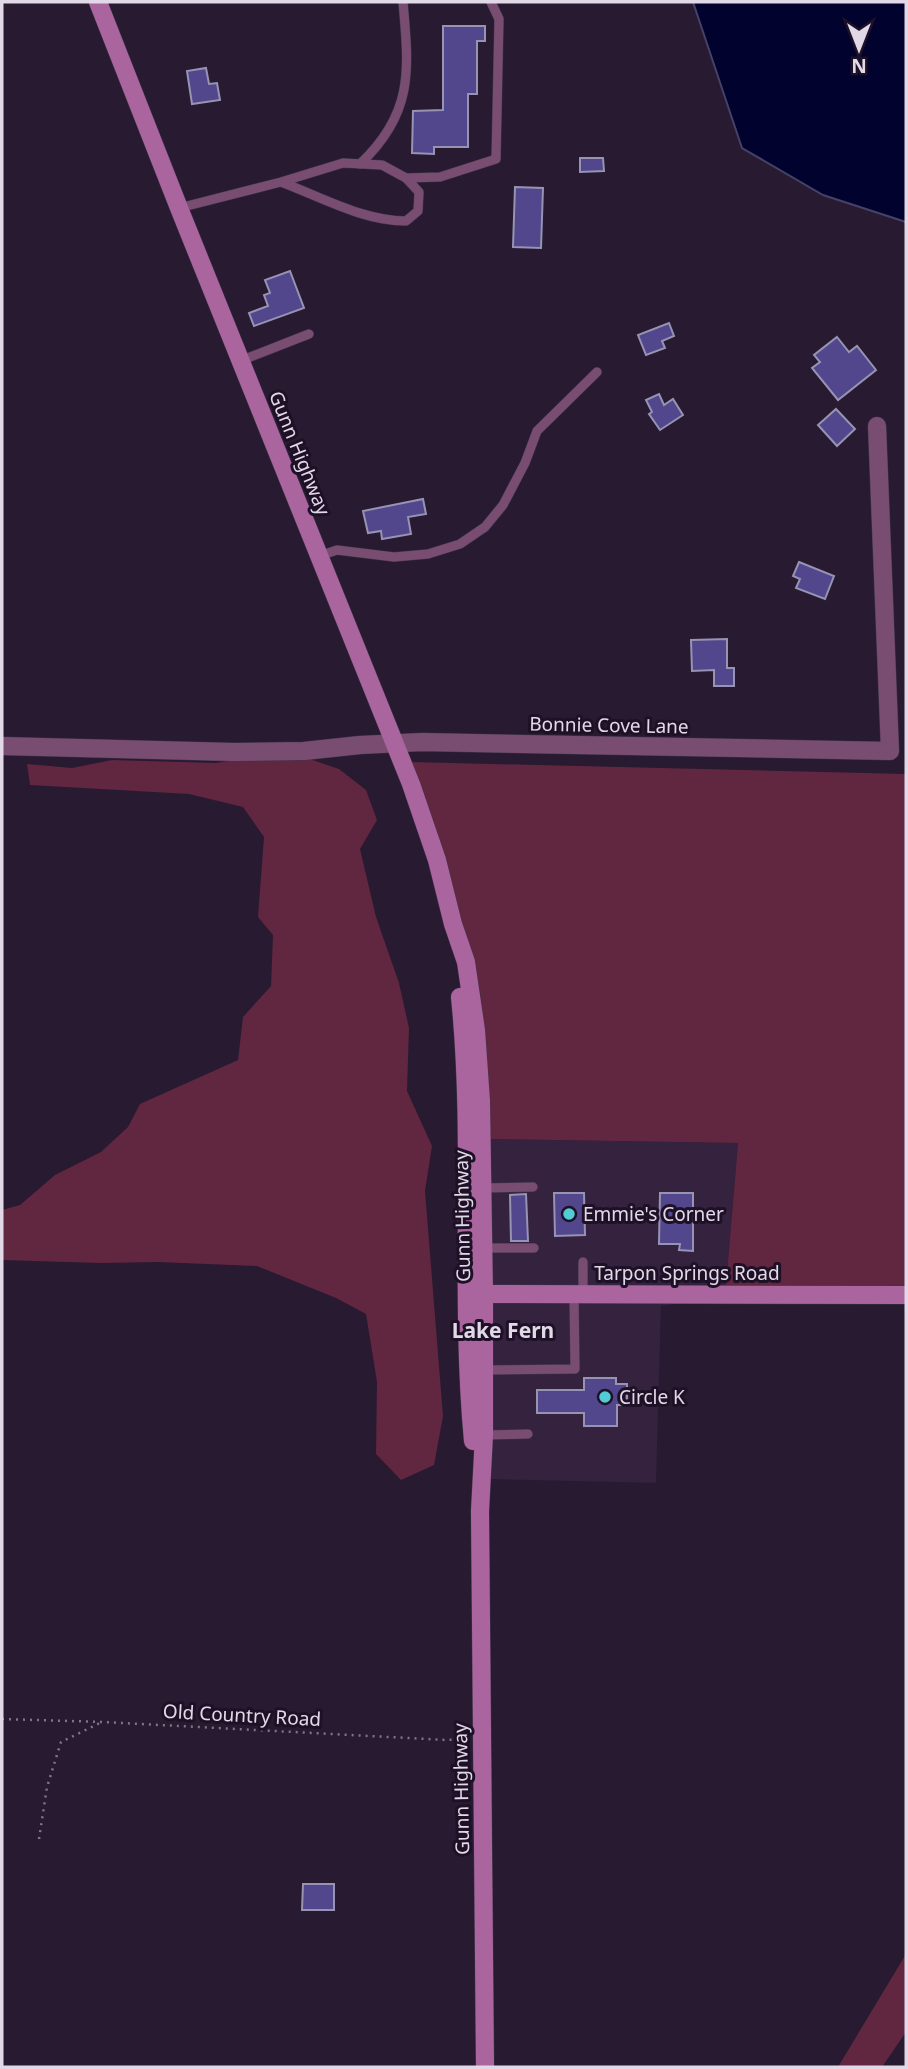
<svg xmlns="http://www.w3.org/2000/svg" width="908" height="2069" font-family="'Noto Sans',sans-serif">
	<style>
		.built { fill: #34223e }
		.green { fill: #612640 }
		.water { fill: #01022e; stroke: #444266; stroke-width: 2 }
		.building { fill: #52468c; stroke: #9693b3; stroke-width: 2 }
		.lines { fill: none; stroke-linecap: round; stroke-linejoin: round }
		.service-casing { stroke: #42354b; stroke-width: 10 }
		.minor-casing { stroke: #42354b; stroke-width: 19 }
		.secondary-casing { stroke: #42354b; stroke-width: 19 }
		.path { stroke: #817689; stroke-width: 2.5; stroke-dasharray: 2 5; stroke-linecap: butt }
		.service { stroke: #794d71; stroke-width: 9 }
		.minor { stroke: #794d71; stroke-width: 18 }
		.secondary { stroke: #aa659f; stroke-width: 18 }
		.poi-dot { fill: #51ccd4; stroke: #1e1127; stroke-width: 2.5 }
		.labels { text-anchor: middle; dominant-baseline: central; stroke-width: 6; stroke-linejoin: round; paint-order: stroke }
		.street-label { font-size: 19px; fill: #e2d9e8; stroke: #1e1127 }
		.poi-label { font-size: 19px; fill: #e2d9e8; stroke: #1e1127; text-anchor: start }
		.neighbourhood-label { font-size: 21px; font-weight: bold; fill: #e2d9e8; stroke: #1e1127 }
	</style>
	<rect width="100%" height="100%" fill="#281a31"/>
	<g class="built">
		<polygon points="490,1139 738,1143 726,1285 492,1285"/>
		<polygon points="492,1303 680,1303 661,1306 656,1483 489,1479"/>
	</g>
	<g class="green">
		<polygon points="286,751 339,769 366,790 377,820 360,849 376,917 399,983 409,1028 407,1091 432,1146 425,1191 443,1416 434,1465 401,1480 376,1454 377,1382 366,1314 336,1298 257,1266 158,1262 101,1263 2,1260 2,1210 20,1205 55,1175 101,1152 128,1127 140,1104 238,1060 243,1017 271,986 273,935 258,917 264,837 243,807 189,794 30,785 27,764 72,768 112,760 216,763"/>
		<polygon points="411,762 906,774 906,1286 726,1285 738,1143 490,1139 460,915 444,857"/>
		<polygon points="906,1954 906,2032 882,2067 838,2067"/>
	</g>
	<polygon class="water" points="693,2 906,2 906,222 823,195 742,148"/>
	<g class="building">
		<polygon points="443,26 485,26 485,41 477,41 477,94 468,94 468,147 434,147 434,154 412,153 413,111 443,110"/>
		<polygon points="206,68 209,84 217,83 220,100 192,104 187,71"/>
		<polygon points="580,158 603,158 604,171 580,172"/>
		<polygon points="515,187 543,188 541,248 513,247"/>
		<polygon points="290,271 304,308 254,326 249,313 268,306 264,295 270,293 265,280"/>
		<polygon points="669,323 674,336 662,341 665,348 646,355 638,335"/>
		<polygon points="837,337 849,352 857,346 876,370 838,400 812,368 820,362 814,355"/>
		<polygon points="659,394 664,405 673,399 683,415 660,430 649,414 652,412 646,400"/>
		<polygon points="836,409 855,429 837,446 818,425"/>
		<polygon points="423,499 426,514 408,517 411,534 382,539 381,531 368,533 363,511"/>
		<polygon points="799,562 834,576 825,599 796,588 800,579 793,576"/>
		<polygon points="727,639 727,668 734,668 734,686 714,686 714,670 692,671 691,640"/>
		<polygon points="554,1193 584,1193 585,1235 555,1236"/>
		<polygon points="660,1193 693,1193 693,1251 679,1250 680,1244 659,1244"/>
		<polygon points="526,1194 528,1241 511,1241 510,1195"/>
		<polygon points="584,1378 616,1378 616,1384 627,1384 627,1405 617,1405 617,1426 584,1426 584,1413 537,1413 537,1390 584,1390"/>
		<polygon points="303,1884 334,1884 334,1910 302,1910"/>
	</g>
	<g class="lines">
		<g class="service-casing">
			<g id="service">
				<path d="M360 164C414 113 409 70 403 2"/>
				<polyline points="406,178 440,177 496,159 499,19 491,2"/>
				<path d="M179 208 281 182 343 163 382 165 406 178 419 192 418 211 406 221C363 221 321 197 281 182"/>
				<polyline points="240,361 309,334"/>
				<polyline points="319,556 337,550 394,557 428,554 460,544 485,527 503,505 525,463 537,431 597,372"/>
				<polyline points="483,1188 533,1187"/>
				<polyline points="484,1248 534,1248"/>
				<polyline points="583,1262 583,1294"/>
				<polyline points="484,1370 575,1369 574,1294"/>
				<polyline points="484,1435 528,1434"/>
			</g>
		</g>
		<g class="minor-casing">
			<polyline id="minor" points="2,746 233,752 304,751 360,745 422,742 890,751 877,426"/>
		</g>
		<g class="secondary-casing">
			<g id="secondary">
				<polyline points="98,2 179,208 411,784 437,860 453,924 466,962 476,1030 481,1101 484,1294 484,1435 480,1511 485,2067"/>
				<path d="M460 997C475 1144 459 1293 473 1441"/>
				<polyline points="475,1294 906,1295"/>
			</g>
		</g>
		<g class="path">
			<polyline points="2,1719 103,1722 446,1740 468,1739"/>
			<polyline points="39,1839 47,1787 61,1742 100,1723"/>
		</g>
		<use href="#service" class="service"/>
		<use href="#minor" class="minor"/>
		<use href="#secondary" class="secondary"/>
	</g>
	<g class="poi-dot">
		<circle cx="569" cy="1214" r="7"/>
		<circle cx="605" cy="1397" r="7"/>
	</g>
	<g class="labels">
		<g class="street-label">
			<text transform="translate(300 453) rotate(68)">Gunn Highway</text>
			<text transform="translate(609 725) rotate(1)">Bonnie Cove Lane</text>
			<text transform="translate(462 1216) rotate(-91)">Gunn Highway</text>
			<text x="687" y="1273">Tarpon Springs Road</text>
			<text transform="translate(242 1715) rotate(3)">Old Country Road</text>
			<text transform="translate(461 1789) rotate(-91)">Gunn Highway</text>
		</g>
		<g class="poi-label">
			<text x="583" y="1214">Emmie's Corner</text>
			<text x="619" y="1397">Circle K</text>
		</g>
		<g class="neighbourhood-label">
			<text x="503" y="1330">Lake Fern</text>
		</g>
	</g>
	<rect width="908" height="2069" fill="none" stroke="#e2d9e8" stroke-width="7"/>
	<g transform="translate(859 49) rotate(180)" stroke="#1e1127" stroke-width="5" paint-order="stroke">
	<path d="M0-5L12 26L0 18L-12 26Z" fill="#e2d9e8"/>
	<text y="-10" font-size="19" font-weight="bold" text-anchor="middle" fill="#e2d9e8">N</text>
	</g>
</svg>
